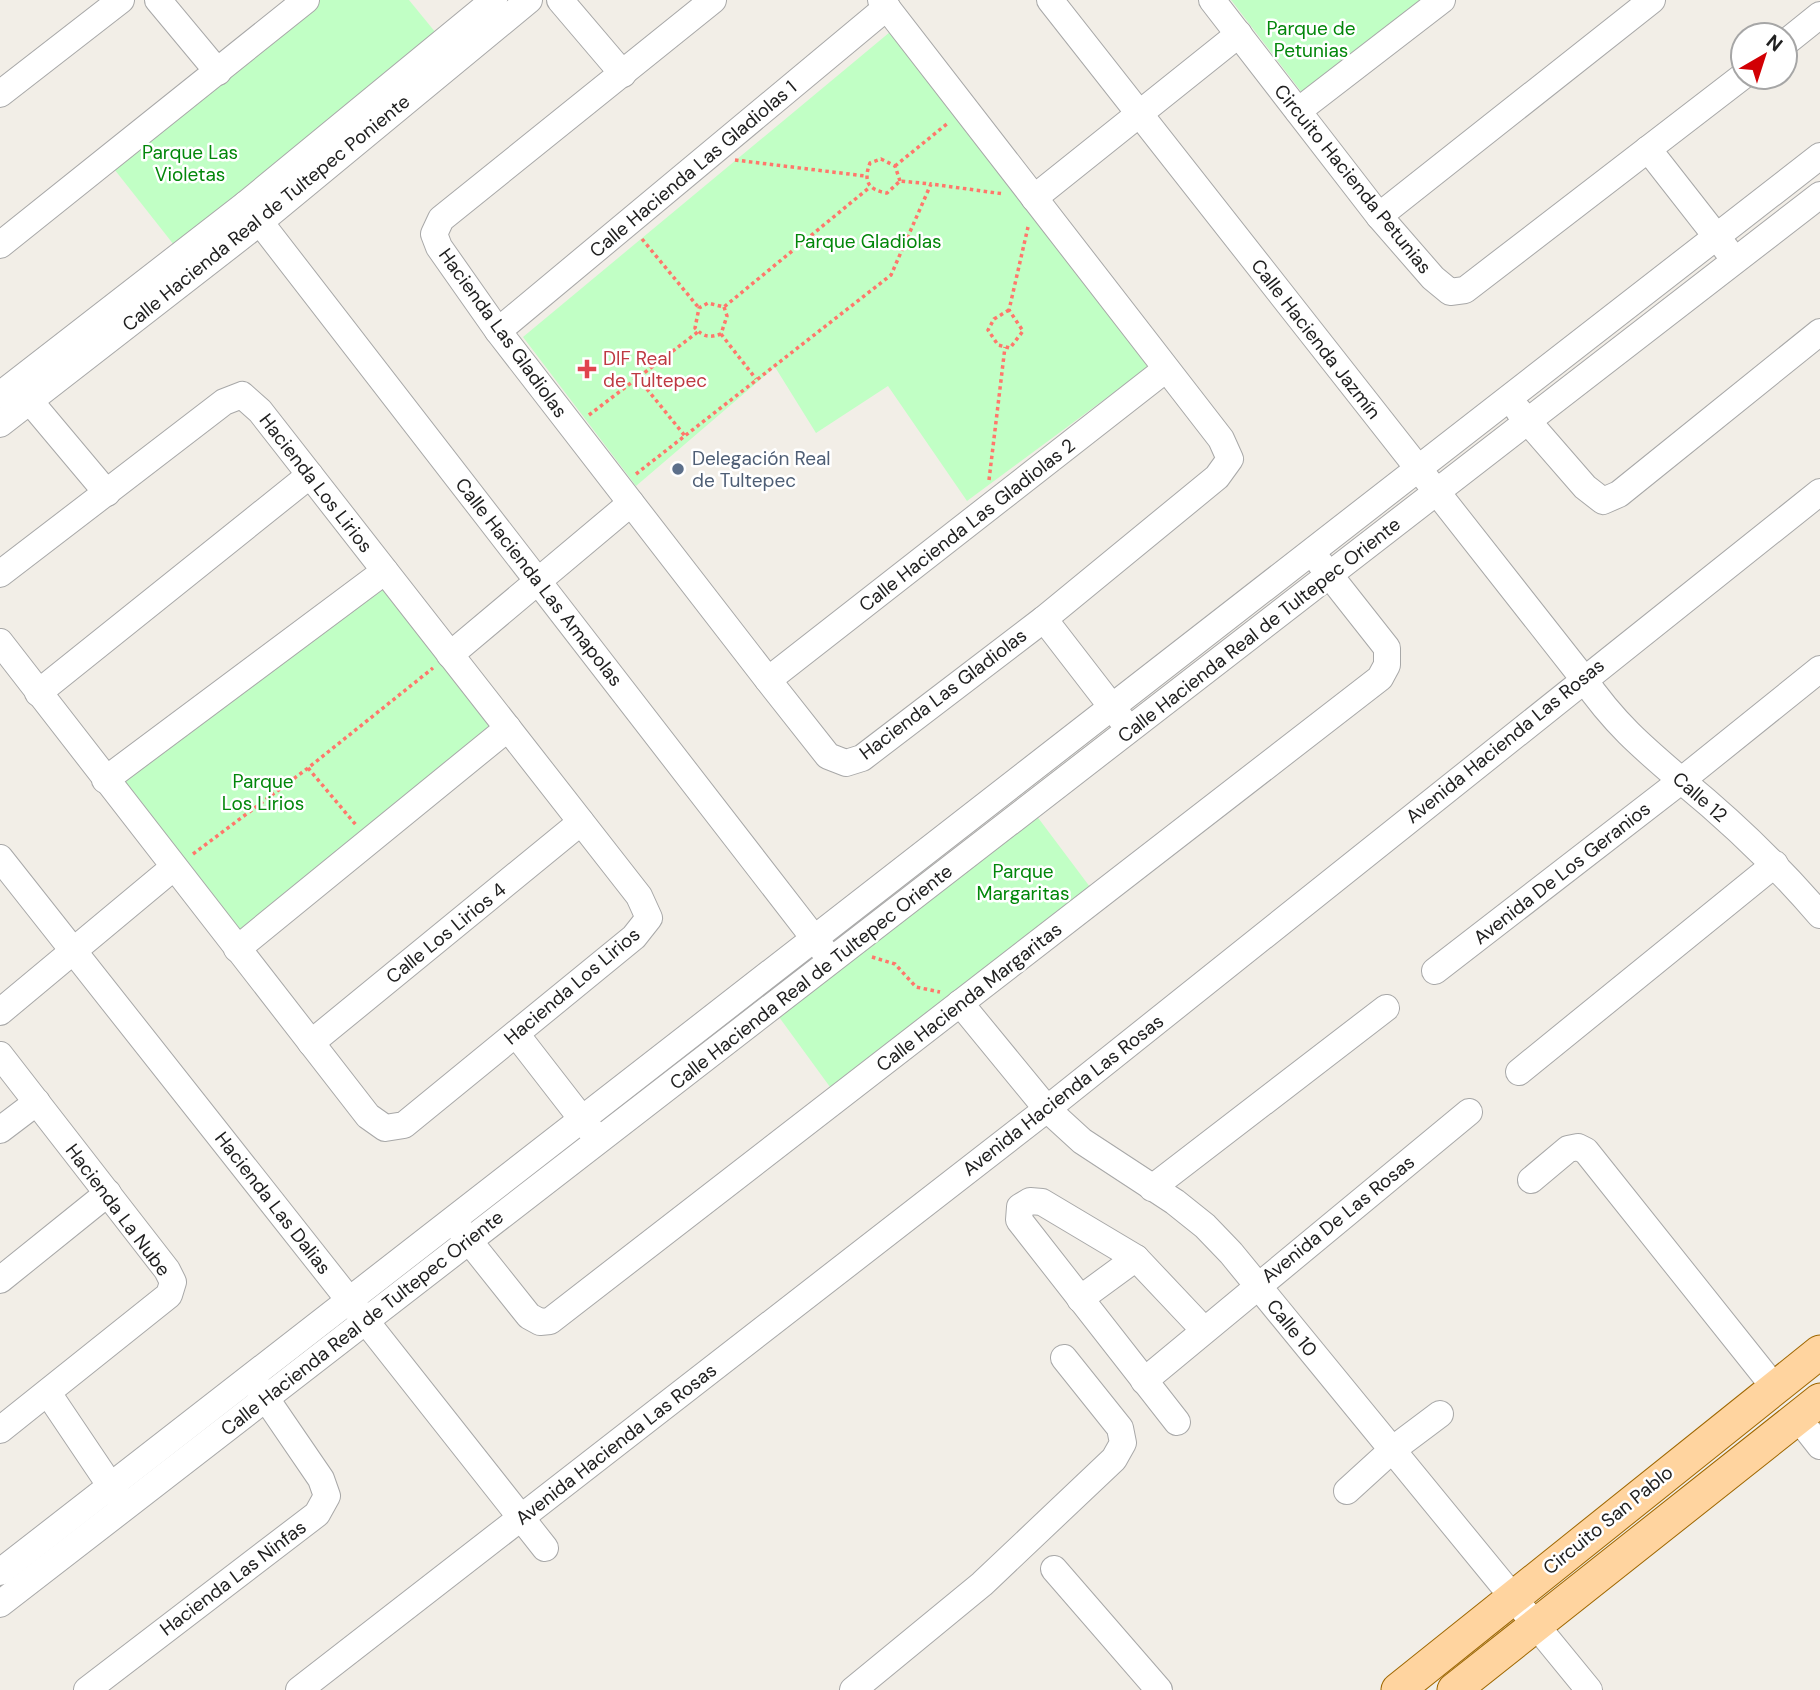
<svg xmlns="http://www.w3.org/2000/svg" width="1820" height="1690" font-family="'DM Sans',sans-serif">
	<style>
		.park { fill: #c1ffc5 }
		.lines { fill: none; stroke-linecap: round; stroke-linejoin: round }
		.minor-casing { stroke: #a8a8a8; stroke-width: 28 }
		.major-casing { stroke: #9e6700; stroke-width: 35 }
		.path { stroke: #ff776b; stroke-width: 3.5; stroke-dasharray: 3.5 3.5; stroke-linecap: butt }
		.minor { stroke: #fff; stroke-width: 26 }
		.major { stroke: #ffd49f; stroke-width: 33 }
		.health-dot { fill: #e0444e; stroke: #fff; stroke-width: 2.5 }
		.service-dot { fill: #5c6f8a; stroke: #fff; stroke-width: 2.5 }
		.labels { text-anchor: middle; dominant-baseline: central; stroke-width: 5; stroke-linejoin: round; paint-order: stroke }
		.park-label { font-size: 19px; fill: #02870a; stroke: #fff }
		.street-label { font-size: 19px; fill: #212121; stroke: #fff }
		.health-label { font-size: 19px; fill: #be3a42; stroke: #fff; text-anchor: start }
		.service-label { font-size: 19px; fill: #4e5e75; stroke: #fff; text-anchor: start }
	</style>
	<rect width="100%" height="100%" fill="#f2eee7"/>
	<g class="park">
		<polygon points="309,0 409,0 436,33 174,245 107,160"/>
		<polygon points="1231,0 1425,0 1303,94"/>
		<polygon points="890,32 1151,365 967,501 888,386 816,433 775,367 636,486 523,337"/>
		<polygon points="383,578 503,729 238,939 116,780"/>
		<polygon points="1036,815 1090,887 830,1087 779,1017"/>
	</g>
	<g class="lines">
		<g class="minor-casing">
			<g id="minor">
				<polyline points="158,0 218,72"/>
				<polyline points="560,0 623,74"/>
				<polyline points="713,0 441,219 434,234 439,247 498,331 768,680 828,756 846,763 862,758 1044,619 1217,477 1230,459 1221,439 881,0"/>
				<path d="M1050 0 1583 678C1614 723 1641 746 1682 781 1732 822 1778 866 1820 915"/>
				<polyline points="1212,0 1379,216 1433,278 1450,292 1465,290 1743,76"/>
				<polyline points="1785,43 1820,15"/>
				<polyline points="0,94 121,0"/>
				<polyline points="1298,111 1442,0"/>
				<polyline points="1648,149 1727,250"/>
				<polyline points="1034,198 1239,34"/>
				<polyline points="246,204 824,951"/>
				<polyline points="1379,216 1652,0"/>
				<polyline points="0,245 306,0"/>
				<polyline points="498,331 887,7"/>
				<polyline points="18,387 107,493"/>
				<polyline points="0,395 246,204 494,0"/>
				<polyline points="1518,410 1585,487 1603,501 1619,494 1820,332"/>
				<polyline points="0,424 260,222 529,0"/>
				<polyline points="0,574 224,402 242,395 260,411 639,896 649,918 634,937 404,1125 385,1128 368,1116 0,642"/>
				<polyline points="1044,619 1122,720"/>
				<polyline points="450,655 631,503"/>
				<polyline points="768,680 1166,369"/>
				<polyline points="38,693 310,475"/>
				<polyline points="105,780 385,571"/>
				<polyline points="0,858 545,1548"/>
				<polyline points="237,949 508,728"/>
				<polyline points="1435,971 1682,780 1820,669"/>
				<polyline points="960,1003 1047,1109 1082,1141 1175,1202 1205,1226 1231,1253 1589,1690"/>
				<polyline points="0,1012 174,867"/>
				<polyline points="516,1034 592,1132"/>
				<polyline points="311,1043 581,822"/>
				<polyline points="0,1055 167,1270 173,1282 169,1295 0,1430"/>
				<polyline points="1519,1072 1775,864"/>
				<polyline points="0,1130 37,1102"/>
				<polyline points="1531,1180 1568,1149 1578,1147 1586,1151 1775,1388"/>
				<polyline points="1152,1188 1386,1008"/>
				<polyline points="458,1227 529,1316 540,1322 550,1321 1380,678 1387,665 1387,648 1320,563"/>
				<polyline points="0,1280 108,1193"/>
				<polyline points="1080,1299 1136,1258"/>
				<polyline points="1144,1381 1469,1112"/>
				<polyline points="48,1393 120,1500"/>
				<polyline points="1798,1418 1820,1446"/>
				<polyline points="1177,1422 1019,1220 1020,1207 1030,1201 1042,1202 1136,1258 1204,1330"/>
				<polyline points="1347,1491 1392,1450 1440,1414"/>
				<polyline points="1054,1569 1159,1690"/>
				<polyline points="0,1572 1820,156"/>
				<polyline points="0,1604 1820,195"/>
				<polyline points="87,1690 317,1514 327,1496 321,1479 256,1384"/>
				<polyline points="299,1690 1047,1109 1820,492"/>
				<polyline points="853,1690 982,1584 1114,1459 1123,1443 1120,1428 1064,1358"/>
			</g>
		</g>
		<g class="major-casing">
			<g id="major">
				<polyline points="1398,1690 1820,1352"/>
				<polyline points="1454,1690 1820,1400"/>
			</g>
		</g>
		<g class="path">
			<polyline points="735,160 865,176"/>
			<polyline points="895,166 948,123"/>
			<path d="M900 181 895 166 881 159 870 163C863 181 868 190 887 193L900 181 931 184"/>
			<polyline points="642,239 699,308"/>
			<path d="M724 307 727 316 721 334C708 338 704 337 695 328L699 308 708 303 724 307 870 187"/>
			<polyline points="1009,310 994,319 988,330 998,345 1010,348 1023,331 1009,310 1028,227"/>
			<polyline points="721,334 756,379"/>
			<polyline points="638,378 685,436"/>
			<polyline points="589,415 699,331"/>
			<polyline points="636,474 891,275 931,184 1004,194"/>
			<polyline points="989,480 1005,347"/>
			<polyline points="308,768 356,825"/>
			<polyline points="193,854 308,768 433,668"/>
			<polyline points="872,957 895,964 916,987 940,992"/>
		</g>
		<use href="#minor" class="minor"/>
		<use href="#major" class="major"/>
	</g>
	<path class="health-dot" d="M583.5 358.5h7v7h7v7h-7v7h-7v-7h-7v-7h7z"/>
	<circle class="service-dot" cx="678" cy="469" r="7"/>
	<g class="labels">
		<g class="park-label">
			<text x="1311" y="28">Parque de<tspan x="1311" dy="22">Petunias</tspan></text>
			<text x="190" y="152">Parque Las<tspan x="190" dy="22">Violetas</tspan></text>
			<text x="868" y="241">Parque Gladiolas</text>
			<text x="263" y="781">Parque<tspan x="263" dy="22">Los Lirios</tspan></text>
			<text x="1023" y="871">Parque<tspan x="1023" dy="22">Margaritas</tspan></text>
		</g>
		<g class="street-label">
			<text transform="translate(693 169) rotate(-40)">Calle Hacienda Las Gladiolas 1</text>
			<text transform="translate(1353 179) rotate(51)">Circuito Hacienda Petunias</text>
			<text transform="translate(266 213) rotate(-39)">Calle Hacienda Real de Tultepec Poniente</text>
			<text transform="translate(503 333) rotate(54)">Hacienda Las Gladiolas</text>
			<text transform="translate(1316 339) rotate(52)">Calle Hacienda Jazmín</text>
			<text transform="translate(316 483) rotate(52)">Hacienda Los Lirios</text>
			<text transform="translate(967 525) rotate(-38)">Calle Hacienda Las Gladiolas 2</text>
			<text transform="translate(539 582) rotate(52)">Calle Hacienda Las Amapolas</text>
			<text transform="translate(1259 630) rotate(-38)">Calle Hacienda Real de Tultepec Oriente</text>
			<text transform="translate(943 694) rotate(-37)">Hacienda Las Gladiolas</text>
			<text transform="translate(1505 741) rotate(-39)">Avenida Hacienda Las Rosas</text>
			<text transform="translate(1700 797) rotate(41)">Calle 12</text>
			<text transform="translate(1562 873) rotate(-38)">Avenida De Los Geranios</text>
			<text transform="translate(446 933) rotate(-39)">Calle Los Lirios 4</text>
			<text transform="translate(811 977) rotate(-38)">Calle Hacienda Real de Tultepec Oriente</text>
			<text transform="translate(572 986) rotate(-40)">Hacienda Los Lirios</text>
			<text transform="translate(969 997) rotate(-38)">Calle Hacienda Margaritas</text>
			<text transform="translate(1063 1095) rotate(-38)">Avenida Hacienda Las Rosas</text>
			<text transform="translate(273 1203) rotate(52)">Hacienda Las Dalias</text>
			<text transform="translate(118 1210) rotate(53)">Hacienda La Nube</text>
			<text transform="translate(1338 1219) rotate(-39)">Avenida De Las Rosas</text>
			<text transform="translate(362 1323) rotate(-38)">Calle Hacienda Real de Tultepec Oriente</text>
			<text transform="translate(1292 1328) rotate(51)">Calle 10</text>
			<text transform="translate(616 1444) rotate(-38)">Avenida Hacienda Las Rosas</text>
			<text transform="translate(1608 1520) rotate(-39)">Circuito San Pablo</text>
			<text transform="translate(233 1578) rotate(-37)">Hacienda Las Ninfas</text>
		</g>
		<g class="health-label">
			<text x="603" y="358">DIF Real<tspan x="603" dy="22">de Tultepec</tspan></text>
		</g>
		<g class="service-label">
			<text x="692" y="458">Delegación Real<tspan x="692" dy="22">de Tultepec</tspan></text>
		</g>
	</g>
	<g transform="translate(1764 56) rotate(39)"><circle r="33" fill="#ffffff" stroke="#a6a6a6" stroke-width="2"/>
	<path d="M0-5L12 26L0 18L-12 26Z" fill="#d20004"/>
	<text y="-10" font-size="19" font-weight="bold" text-anchor="middle" fill="#212121">N</text>
	</g>
</svg>
